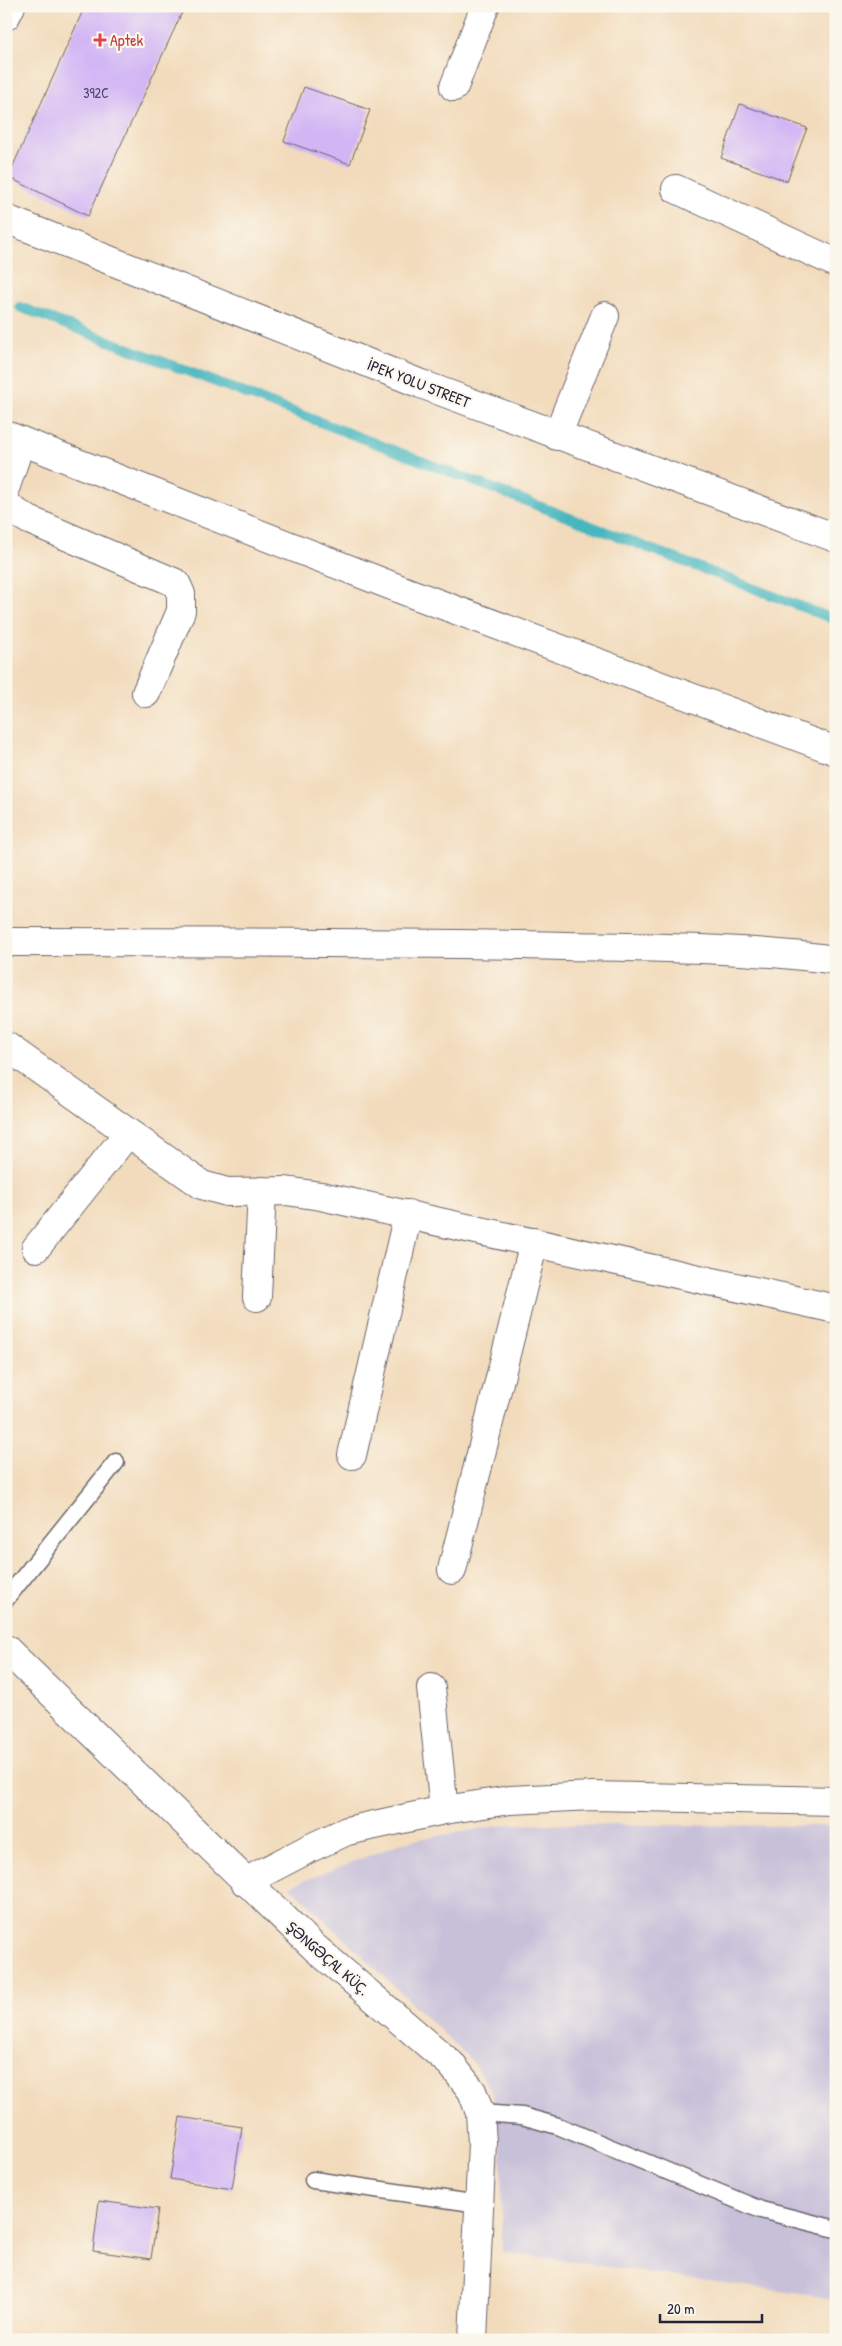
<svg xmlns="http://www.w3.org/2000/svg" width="842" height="2346" font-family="'Patrick Hand',sans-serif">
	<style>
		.industrial { fill: #c7c0d9 }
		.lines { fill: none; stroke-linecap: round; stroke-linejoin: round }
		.stream { stroke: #47b6bf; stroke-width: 10 }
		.building { fill: #d1b5f5 }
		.service-casing { stroke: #6b6368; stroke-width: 19 }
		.minor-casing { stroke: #6b6368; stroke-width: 30 }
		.primary-casing { stroke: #6b6368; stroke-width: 30 }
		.service { stroke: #fff; stroke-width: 16 }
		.minor { stroke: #fff; stroke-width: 28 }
		.primary { stroke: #fff; stroke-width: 28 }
		.health-dot { fill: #e0444e; stroke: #fbf7ec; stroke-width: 2 }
		.labels { text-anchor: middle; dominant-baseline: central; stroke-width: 4.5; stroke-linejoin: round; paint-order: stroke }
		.number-label { font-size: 14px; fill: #4e476a }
		.health-label { font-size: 16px; fill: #be3a42; stroke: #fbf7ec; text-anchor: start }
		.street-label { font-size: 16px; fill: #22223b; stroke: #fbf7ec }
	</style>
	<rect width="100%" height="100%" fill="#fbf7ec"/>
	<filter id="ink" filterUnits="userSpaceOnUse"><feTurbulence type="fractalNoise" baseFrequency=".02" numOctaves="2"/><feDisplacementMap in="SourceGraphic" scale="10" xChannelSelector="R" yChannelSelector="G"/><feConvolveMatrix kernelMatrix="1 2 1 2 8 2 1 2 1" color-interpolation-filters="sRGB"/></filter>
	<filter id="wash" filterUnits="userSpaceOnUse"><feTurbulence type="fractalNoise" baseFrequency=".0096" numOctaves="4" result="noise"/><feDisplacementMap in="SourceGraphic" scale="20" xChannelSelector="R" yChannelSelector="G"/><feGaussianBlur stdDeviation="1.12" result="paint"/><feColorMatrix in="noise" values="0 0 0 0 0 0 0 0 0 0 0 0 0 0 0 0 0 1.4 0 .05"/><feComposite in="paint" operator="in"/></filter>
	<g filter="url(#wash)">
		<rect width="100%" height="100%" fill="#f2dbbc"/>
		<polygon class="industrial" points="510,1824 836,1826 836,2299 502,2252 501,2153 493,2094 475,2064 290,1886 407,1841"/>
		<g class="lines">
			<polyline class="stream" points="20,307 836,620"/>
		</g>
		<g id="blocks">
			<g class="building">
				<polygon points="85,6 185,6 88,216 8,177"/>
				<polygon points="304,87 370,110 350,164 284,141"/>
				<polygon points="740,104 807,128 787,181 721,158"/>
				<polygon points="180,2117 242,2127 232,2189 170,2179"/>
				<polygon points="99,2201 158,2209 151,2259 93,2251"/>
			</g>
		</g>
	</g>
	<g filter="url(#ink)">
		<use href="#blocks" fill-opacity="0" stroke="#6b6368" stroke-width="1"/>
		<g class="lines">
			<g class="service-casing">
				<g id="service">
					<polyline points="6,1599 116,1462"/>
					<polyline points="480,2113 522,2116 558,2126 761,2210 836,2229"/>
					<polyline points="313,2180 479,2204"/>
				</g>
			</g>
			<g class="minor-casing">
				<g id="minor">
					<polyline points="454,87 485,6"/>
					<polyline points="676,189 836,263"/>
					<polyline points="6,219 421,384 836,538"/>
					<polyline points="6,435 410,593 836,751"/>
					<polyline points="557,436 605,316"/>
					<polyline points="6,486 21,441"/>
					<polyline points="6,501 9,508 29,520 176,583 181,594 181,611 146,693"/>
					<path d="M6 942C179 942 351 942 524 945 628 948 732 946 836 960"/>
					<polyline points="6,1046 202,1185 227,1192 286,1191 321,1196 836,1309"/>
					<polyline points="36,1248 128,1133"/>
					<polyline points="257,1297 262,1191"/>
					<polyline points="352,1455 408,1214"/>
					<polyline points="452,1570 534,1242"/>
					<polyline points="6,1649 314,1947 451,2064 472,2091 480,2113 482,2143 473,2340"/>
					<polyline points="431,1688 444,1810"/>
					<polyline points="245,1882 308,1849 347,1831 444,1810 510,1800 593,1796 836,1801"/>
				</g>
			</g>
			<g class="primary-casing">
				<polyline id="primary" points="6,16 11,6"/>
			</g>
			<use href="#service" class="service"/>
			<use href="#minor" class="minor"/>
			<use href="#primary" class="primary"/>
		</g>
	</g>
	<path class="health-dot" d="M97.5 32.5h5v5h5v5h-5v5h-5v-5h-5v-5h5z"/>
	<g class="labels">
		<g class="number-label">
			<text x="96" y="92">392C</text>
		</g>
		<g class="health-label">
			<text x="110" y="40">Aptek</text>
		</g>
		<g class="street-label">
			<text transform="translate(419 383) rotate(21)">İPEK YOLU STREET</text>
			<text transform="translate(328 1958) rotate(41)">ŞƏNGƏÇAL KÜÇ.</text>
		</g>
	</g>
	<rect width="842" height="2346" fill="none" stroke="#fbf7ec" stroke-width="25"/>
	<path d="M660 2314v8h102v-8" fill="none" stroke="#22223b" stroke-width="2.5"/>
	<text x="667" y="2314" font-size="15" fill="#22223b" stroke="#fbf7ec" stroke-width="4" paint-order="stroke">20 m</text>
</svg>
